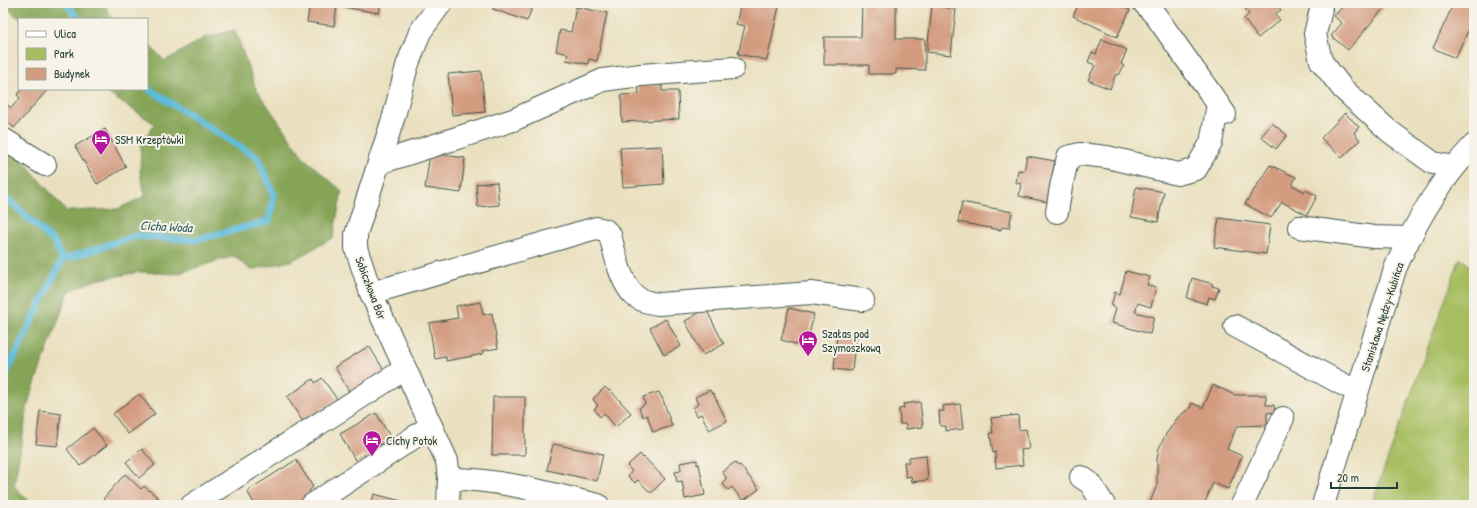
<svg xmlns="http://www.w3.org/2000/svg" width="1477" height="508" font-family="'Patrick Hand',sans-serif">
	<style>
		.green { fill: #a7bd61; stroke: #637d4a }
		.forest { fill: #85a457; stroke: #527046 }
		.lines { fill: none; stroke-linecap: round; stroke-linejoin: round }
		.stream { stroke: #5cbbda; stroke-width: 7 }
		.building { fill: #d39b80 }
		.minor-casing { stroke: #3d5549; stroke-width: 24 }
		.minor { stroke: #fff; stroke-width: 22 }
		.labels { text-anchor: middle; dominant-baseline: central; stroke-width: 4; stroke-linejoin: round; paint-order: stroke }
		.poi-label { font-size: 12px; fill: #1f3d34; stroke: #f7f3e8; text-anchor: start }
		.street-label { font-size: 12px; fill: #1f3d34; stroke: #f7f3e8 }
		.water-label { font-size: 13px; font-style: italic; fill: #2e5c5e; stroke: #f7f3e8 }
	</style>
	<rect width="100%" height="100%" fill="#f7f3e8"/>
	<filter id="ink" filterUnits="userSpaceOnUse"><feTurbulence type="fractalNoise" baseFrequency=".025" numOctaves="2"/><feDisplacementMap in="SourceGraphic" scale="8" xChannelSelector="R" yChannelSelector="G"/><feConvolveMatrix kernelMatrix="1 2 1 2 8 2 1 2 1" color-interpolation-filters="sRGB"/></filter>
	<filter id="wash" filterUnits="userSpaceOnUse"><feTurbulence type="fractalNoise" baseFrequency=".012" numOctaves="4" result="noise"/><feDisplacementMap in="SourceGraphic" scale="16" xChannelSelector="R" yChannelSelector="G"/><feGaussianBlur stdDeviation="0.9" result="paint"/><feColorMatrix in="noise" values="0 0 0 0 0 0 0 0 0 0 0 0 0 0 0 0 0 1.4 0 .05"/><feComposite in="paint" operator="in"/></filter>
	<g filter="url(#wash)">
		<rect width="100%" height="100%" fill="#eae0bf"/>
		<polygon class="green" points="1460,258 1474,269 1474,505 1371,505"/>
		<g class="forest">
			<polygon points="5,3 104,3 111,17 114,19 22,19 13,14"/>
			<polygon points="235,30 256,89 304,158 342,191 333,238 291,261 251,270 234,256 176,274 139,272 96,280 69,291 29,400 14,486 33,505 3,505 3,135 26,164 66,211 118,209 145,196 140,172 141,142 155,124 101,89 147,89 147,43 165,61 204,38"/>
		</g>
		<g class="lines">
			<g class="stream">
				<polyline points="66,3 78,19"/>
				<polyline points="3,197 10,201 55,243 62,260"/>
				<polyline points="3,396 7,372 62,260 136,236 195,240 269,221 274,195 258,158 147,88"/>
			</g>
		</g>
		<g id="blocks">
			<g class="building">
				<polygon points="310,3 381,3 379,13 337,6 334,26 307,22"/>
				<polygon points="495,3 534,3 527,21 493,9"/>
				<polygon points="741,3 766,3 779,6 767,60 738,54 745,26 736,24"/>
				<polygon points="862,3 896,3 896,39 925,39 925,70 896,69 896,74 869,74 869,65 824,65 824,37 861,37"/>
				<polygon points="1079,3 1114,3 1130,10 1117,37 1073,16"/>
				<polygon points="1241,3 1276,3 1281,10 1275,14 1280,20 1258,38 1244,19 1249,14"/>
				<polygon points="1346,3 1351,7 1354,3 1388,3 1348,50 1331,36 1342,23 1334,16"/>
				<polygon points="1454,3 1471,3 1474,5 1474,28 1470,27 1455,58 1433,48"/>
				<polygon points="932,6 956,9 951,55 927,52"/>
				<polygon points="576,7 607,13 597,61 589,59 588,64 566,60 568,54 556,51 560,30 571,32"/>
				<polygon points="1102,39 1127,50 1121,64 1124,66 1119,75 1116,74 1110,89 1088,80 1095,65 1088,62 1092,52 1096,54"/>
				<polygon points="481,71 485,112 452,115 448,74"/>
				<polygon points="662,85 662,91 678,91 679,119 622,122 621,95 639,94 638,86"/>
				<polygon points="22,89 48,89 14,128 3,118 3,106 5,103 11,108 20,98 17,95"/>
				<polygon points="1345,113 1359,127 1354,133 1360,140 1342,158 1321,138"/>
				<polygon points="1272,123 1287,135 1276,149 1261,137"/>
				<polygon points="105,129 126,167 97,184 75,146"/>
				<polygon points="662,146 664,184 623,187 620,148"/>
				<polygon points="430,153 465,158 461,193 425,188"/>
				<polygon points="1027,156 1055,161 1047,202 1019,196 1021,184 1016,183 1018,170 1024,171"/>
				<polygon points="1270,165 1296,177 1292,185 1305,192 1306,190 1317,196 1307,215 1282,202 1271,218 1245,204"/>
				<polygon points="497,182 499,205 478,207 476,184"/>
				<polygon points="1136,187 1164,192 1158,222 1131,217"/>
				<polygon points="962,202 1012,212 1009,228 1002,227 1001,230 958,222"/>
				<polygon points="1219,218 1270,225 1266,254 1214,247"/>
				<polygon points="1126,271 1150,277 1147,285 1156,287 1151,307 1138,303 1135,312 1154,317 1150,334 1112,323 1116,308 1111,306 1115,292 1120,294"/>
				<polygon points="1192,278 1213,284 1212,286 1219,288 1215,299 1209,297 1207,304 1187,298"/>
				<polygon points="481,302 483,315 492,313 498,348 482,351 483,354 446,361 446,357 435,359 429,323 458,318 456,306"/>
				<polygon points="789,308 814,314 806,347 781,340"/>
				<polygon points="706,309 724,344 703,355 685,321"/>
				<polygon points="666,319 681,346 664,355 650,328"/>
				<polygon points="837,333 856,335 852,371 834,369"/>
				<polygon points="369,346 385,372 350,393 335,367"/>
				<polygon points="322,378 337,399 303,422 287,397 313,379 315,383"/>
				<polygon points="1213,385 1235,395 1266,395 1266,405 1274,405 1275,412 1267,413 1267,425 1237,426 1227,449 1242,456 1228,489 1213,483 1204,505 1149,505 1157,485 1157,459 1159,448 1166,434 1178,417 1190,408 1192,403 1203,408"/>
				<polygon points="605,387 609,391 610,390 631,413 616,427 604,413 600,417 594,409 598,406 593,399"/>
				<polygon points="710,390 712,394 713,393 727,421 709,430 701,414 697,416 693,408 697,405 698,404 695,397"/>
				<polygon points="659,392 661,397 662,397 672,426 653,432 647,415 643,417 639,408 645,404 643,397"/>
				<polygon points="139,394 155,414 128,434 113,414"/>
				<polygon points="493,397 525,397 525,455 492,455"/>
				<polygon points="920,402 923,427 906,429 906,424 900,424 899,409 904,408 903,404"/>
				<polygon points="960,404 963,429 946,431 946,426 940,426 939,411 944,411 943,406"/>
				<polygon points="40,411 61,414 57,446 36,444"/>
				<polygon points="376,413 391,438 380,444 382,448 366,458 364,454 355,460 340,434"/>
				<polygon points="1018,415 1019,430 1026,429 1029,449 1021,450 1023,465 996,468 995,452 993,453 990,433 993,433 991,418"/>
				<polygon points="93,428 107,445 80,466 67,449"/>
				<polygon points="553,444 603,454 597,481 547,470"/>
				<polygon points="142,449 155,465 139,478 126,462"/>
				<polygon points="640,454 643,458 644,457 665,479 651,493 638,480 635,483 628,476 632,471 627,466"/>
				<polygon points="926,455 928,480 912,482 911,476 906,477 904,462 909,462 909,457"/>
				<polygon points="296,460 313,487 309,491 312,494 294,505 255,505 247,491"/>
				<polygon points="697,460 697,465 699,464 705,495 685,499 682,481 677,482 675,472 680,471 680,470 681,470 680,463"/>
				<polygon points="735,462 738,466 740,465 759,489 743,501 732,487 728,490 722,483 726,479 726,477 722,472"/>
				<polygon points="125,474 141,489 144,486 161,500 157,505 110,505 103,499"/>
				<polygon points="374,494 401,501 400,505 371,505"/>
			</g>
		</g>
	</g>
	<g filter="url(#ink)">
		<use href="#blocks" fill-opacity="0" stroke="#3d5549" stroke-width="1"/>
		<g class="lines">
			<g class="minor-casing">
				<g id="minor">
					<polyline points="441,3 420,32 407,66 394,116 356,234 356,248 371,293 447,461 449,479 448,505"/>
					<polyline points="1144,3 1156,16 1225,114"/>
					<polyline points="1321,9 1315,34 1321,61 1343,89 1389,131 1433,163 1454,167"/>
					<polyline points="3,139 45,165"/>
					<polyline points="379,163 513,120 603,80 641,75 733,68"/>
					<polyline points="1057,212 1061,187 1068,157 1080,154 1107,157 1178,174 1196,169 1211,143 1218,104"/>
					<polyline points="1299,227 1374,237 1409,238"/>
					<path d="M371 293 596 228 605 230 610 235C615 253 620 281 633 294 639 301 651 303 659 304L811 293 863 300"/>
					<polyline points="1235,326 1346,386"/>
					<polyline points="1081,477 1090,483 1104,505"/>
					<path d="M449 479C497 478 551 494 598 505"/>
					<polyline points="192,505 405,369"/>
					<polyline points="312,505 431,426"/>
					<polyline points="1242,505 1283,418"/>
					<path d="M1323 505 1395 269C1415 223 1439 181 1474 145"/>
				</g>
			</g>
			<use href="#minor" class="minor"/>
		</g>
	</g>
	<defs>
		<g id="hotel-pin" transform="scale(1)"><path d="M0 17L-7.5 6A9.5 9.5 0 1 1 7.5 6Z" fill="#b5179e" stroke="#f7f3e8"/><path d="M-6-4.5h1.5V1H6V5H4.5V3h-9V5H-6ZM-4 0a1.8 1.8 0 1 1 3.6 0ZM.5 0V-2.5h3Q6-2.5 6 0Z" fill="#fff"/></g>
	</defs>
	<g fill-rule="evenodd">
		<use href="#hotel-pin" x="101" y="139"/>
		<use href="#hotel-pin" x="808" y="340"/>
		<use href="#hotel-pin" x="372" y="440"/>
	</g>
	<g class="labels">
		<g class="poi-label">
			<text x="115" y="139">SSM Krzeptówki</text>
			<text x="822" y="333">Szałas pod<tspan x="822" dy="14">Szymoszkową</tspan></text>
			<text x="386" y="440">Cichy Potok</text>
		</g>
		<g class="street-label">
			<text transform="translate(371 288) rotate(69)">Sobiczkowa Bór</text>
			<text transform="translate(1382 317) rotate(-72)">Stanisława Nędzy-Kubińca</text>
		</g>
		<g class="water-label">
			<text transform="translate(166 226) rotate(3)">Cicha Woda</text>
		</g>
	</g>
	<rect width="1477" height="508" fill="none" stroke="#f7f3e8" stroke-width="16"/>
	<rect x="18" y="18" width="130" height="72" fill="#f7f3e8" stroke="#a1aaa0"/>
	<rect x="26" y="31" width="20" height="6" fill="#ffffff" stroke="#a1aaa0"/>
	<text x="54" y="38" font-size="12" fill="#1f3d34">Ulica</text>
	<rect x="26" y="48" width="20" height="12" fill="#a7bd61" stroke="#a1aaa0"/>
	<text x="54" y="58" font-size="12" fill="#1f3d34">Park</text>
	<rect x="26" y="68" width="20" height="12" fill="#d39b80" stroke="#a1aaa0"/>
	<text x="54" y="78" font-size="12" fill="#1f3d34">Budynek</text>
	<path d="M1331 482v6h66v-6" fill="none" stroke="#1f3d34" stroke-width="2"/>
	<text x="1337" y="482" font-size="12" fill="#1f3d34" stroke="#f7f3e8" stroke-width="3" paint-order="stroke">20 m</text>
</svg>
